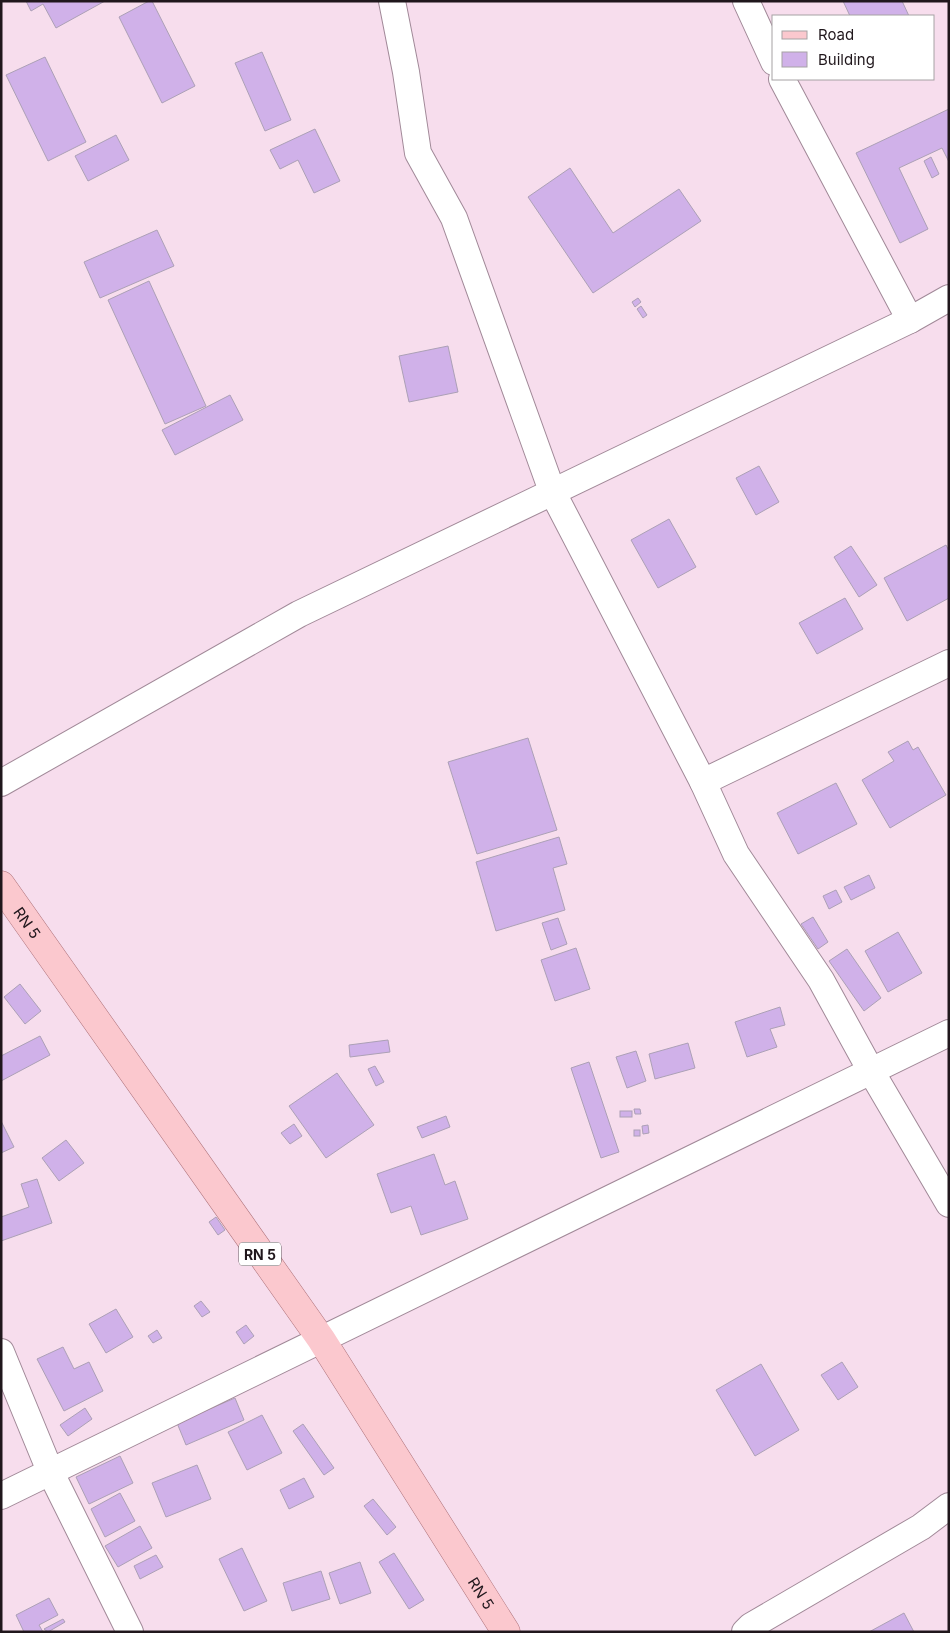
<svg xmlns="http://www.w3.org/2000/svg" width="950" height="1633" font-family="Inter,sans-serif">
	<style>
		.building { fill: #d0b1e9; stroke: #aca0b6 }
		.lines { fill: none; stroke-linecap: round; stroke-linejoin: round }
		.minor-casing { stroke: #a18998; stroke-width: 28 }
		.primary-casing { stroke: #ad727a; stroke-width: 29 }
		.minor { stroke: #fff; stroke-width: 26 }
		.primary { stroke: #fbc8ce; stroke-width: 28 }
		.labels { text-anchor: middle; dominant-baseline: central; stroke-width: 5; stroke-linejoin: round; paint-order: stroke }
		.shield { fill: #fff; stroke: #635d60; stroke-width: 1 }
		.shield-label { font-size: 14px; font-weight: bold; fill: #20171c }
		.street-label { font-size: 15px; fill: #20171c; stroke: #fff }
	</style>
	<rect width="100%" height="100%" fill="#f7dded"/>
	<g class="building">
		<polygon points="26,1 105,1 56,28 43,4 31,11"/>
		<polygon points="149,1 152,1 195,86 162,103 119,17"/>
		<polygon points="843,1 902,1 909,16 850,16"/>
		<polygon points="262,52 291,120 265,131 235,63"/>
		<polygon points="45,57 86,142 48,161 6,75"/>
		<polygon points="949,109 949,162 942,148 899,168 928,229 900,243 856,153"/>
		<polygon points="315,129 340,181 314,193 298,160 280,169 270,150"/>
		<polygon points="116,135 129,160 88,181 75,156"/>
		<polygon points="931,157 939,174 932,178 924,161"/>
		<polygon points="570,168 613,233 679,189 701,221 593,293 528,197"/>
		<polygon points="157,230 174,266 100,298 84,262"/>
		<polygon points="149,281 206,406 165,424 108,300"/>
		<polygon points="638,298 641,302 635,307 632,302"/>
		<polygon points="641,306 647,315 643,318 637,309"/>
		<polygon points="448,346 458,392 409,402 399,356"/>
		<polygon points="230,395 243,420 175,455 162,430"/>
		<polygon points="759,466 779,502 756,515 736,478"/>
		<polygon points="669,519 696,567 658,588 631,540"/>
		<polygon points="946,545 949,551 949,598 907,621 884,578"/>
		<polygon points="851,546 877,585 859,597 834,557"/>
		<polygon points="845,598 863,629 817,654 799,623"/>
		<polygon points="528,738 557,830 477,854 448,762"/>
		<polygon points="908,741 913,750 918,747 946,795 890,828 862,780 894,761 888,752"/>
		<polygon points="836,783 857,824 798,854 777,813"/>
		<polygon points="559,837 567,864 553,868 565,910 496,931 476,862"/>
		<polygon points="869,875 875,888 851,900 844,887"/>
		<polygon points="836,890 842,902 829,909 823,896"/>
		<polygon points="813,917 828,942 818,949 801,924"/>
		<polygon points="558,918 567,944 551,950 542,923"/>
		<polygon points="898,932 922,973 888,992 865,951"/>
		<polygon points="576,948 590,989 555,1001 541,960"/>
		<polygon points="847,949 881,998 864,1011 829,961"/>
		<polygon points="20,984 41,1011 25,1024 4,997"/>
		<polygon points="780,1007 785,1025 770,1029 777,1047 747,1057 735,1022"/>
		<polygon points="40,1036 50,1055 1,1081 1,1056"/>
		<polygon points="388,1040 390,1052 350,1057 349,1045"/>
		<polygon points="688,1043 695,1068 655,1079 649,1054"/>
		<polygon points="636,1051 646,1081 627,1088 616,1057"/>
		<polygon points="589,1062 619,1152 601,1158 571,1068"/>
		<polygon points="375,1066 384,1082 376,1086 368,1069"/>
		<polygon points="337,1073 374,1125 326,1158 289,1106"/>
		<polygon points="634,1109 640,1109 641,1114 635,1114"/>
		<rect x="620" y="1111" width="12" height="6"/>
		<polygon points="446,1116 450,1127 422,1138 417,1127"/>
		<polygon points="1,1121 14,1147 1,1153"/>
		<polygon points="294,1124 302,1136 290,1144 281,1133"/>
		<polygon points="648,1125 649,1133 643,1134 642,1126"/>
		<rect x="634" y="1130" width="6" height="6"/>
		<polygon points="66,1140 84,1163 59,1181 42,1158"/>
		<polygon points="434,1154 445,1185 455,1181 468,1219 421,1235 411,1206 391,1213 377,1174"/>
		<polygon points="37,1179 52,1223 1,1241 1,1217 29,1207 21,1184"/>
		<polygon points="216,1217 225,1230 218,1235 209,1222"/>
		<polygon points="201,1301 210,1312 202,1317 194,1306"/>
		<polygon points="116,1309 133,1337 106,1353 89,1324"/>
		<polygon points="246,1325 254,1336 244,1344 236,1332"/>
		<polygon points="157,1330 162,1338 153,1343 148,1336"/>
		<polygon points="63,1347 74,1369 89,1362 103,1391 64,1411 37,1359"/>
		<polygon points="842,1362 858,1387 838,1400 821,1375"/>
		<polygon points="761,1364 799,1430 755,1456 716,1390"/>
		<polygon points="235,1398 244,1420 186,1445 177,1423"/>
		<polygon points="85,1408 92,1419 68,1436 60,1425"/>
		<polygon points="262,1415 282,1453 247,1470 228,1432"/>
		<polygon points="303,1424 334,1468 324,1475 293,1431"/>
		<polygon points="120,1456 133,1483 89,1504 76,1477"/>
		<polygon points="197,1465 211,1499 166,1517 152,1483"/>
		<polygon points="304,1478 314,1497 289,1509 280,1490"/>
		<polygon points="120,1493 135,1521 105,1537 91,1509"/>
		<polygon points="373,1499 396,1527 387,1535 364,1506"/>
		<polygon points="140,1526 152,1548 118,1567 105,1546"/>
		<polygon points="242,1548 267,1601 244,1611 219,1559"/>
		<polygon points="394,1553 424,1600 409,1609 379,1562"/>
		<polygon points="156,1555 163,1567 140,1579 134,1566"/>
		<polygon points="360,1562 371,1593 340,1604 329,1573"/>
		<polygon points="321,1571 330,1599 292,1611 283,1583"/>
		<polygon points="49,1598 58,1615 39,1625 43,1632 24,1632 16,1615"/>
		<polygon points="904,1613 914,1632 869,1632"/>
		<polygon points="63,1619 65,1622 48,1632 44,1629"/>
	</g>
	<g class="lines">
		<g class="minor-casing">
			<g id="minor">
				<polyline points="392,1 406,72 418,153 454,218 552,491 703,782 736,854 821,980 871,1071 949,1204"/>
				<polyline points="746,1 774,62"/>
				<polyline points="782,79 910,320"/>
				<polyline points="703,782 949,663"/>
				<polyline points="1,783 299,614 910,320 949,298"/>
				<polyline points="1,1352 50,1471 130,1632"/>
				<polyline points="1,1496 949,1033"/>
				<polyline points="745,1632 751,1626 921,1527 949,1506"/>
			</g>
		</g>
		<g class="primary-casing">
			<g id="primary">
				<path id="s1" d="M1 885 321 1339 506 1632"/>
			</g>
		</g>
		<use href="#minor" class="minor"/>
		<use href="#primary" class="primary"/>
	</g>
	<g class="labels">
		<rect class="shield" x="239" y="1242.5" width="42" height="23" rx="4"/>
		<g class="shield-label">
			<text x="260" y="1254">RN 5</text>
		</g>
		<g class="street-label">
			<text stroke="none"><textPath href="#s1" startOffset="46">RN 5</textPath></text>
			<text stroke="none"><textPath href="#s1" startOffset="856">RN 5</textPath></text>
		</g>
	</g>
	<rect width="950" height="1633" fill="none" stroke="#20171c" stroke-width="5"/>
	<rect x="772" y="15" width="162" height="65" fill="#ffffff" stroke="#a6a2a4"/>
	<rect x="782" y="31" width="25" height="8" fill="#fbc8ce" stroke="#a6a2a4"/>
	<text x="818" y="40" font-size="15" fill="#20171c">Road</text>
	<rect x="782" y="52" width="25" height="15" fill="#d0b1e9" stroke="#a6a2a4"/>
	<text x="818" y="65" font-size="15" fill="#20171c">Building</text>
</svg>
